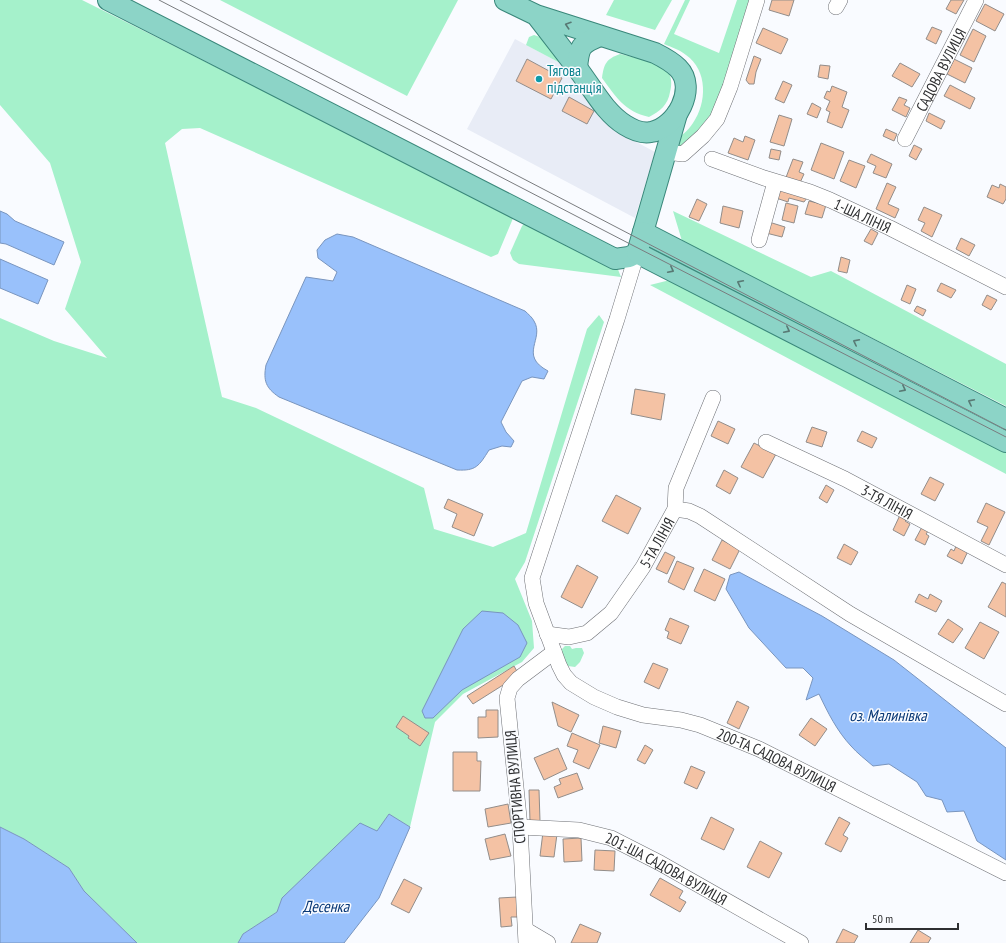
<svg xmlns="http://www.w3.org/2000/svg" width="1006" height="943" font-family="'PT Sans Narrow',sans-serif">
	<style>
		.built { fill: #e8ecf6 }
		.green { fill: #a5f1cb }
		.water { fill: #99c1fb; stroke: #7995be }
		.building { fill: #f4c2a4; stroke: #928d8a }
		.lines { fill: none; stroke-linecap: round; stroke-linejoin: round }
		.minor-casing { stroke: #6e7075; stroke-width: 16 }
		.major-casing { stroke: #39877a; stroke-width: 22 }
		.minor { stroke: #fff; stroke-width: 15 }
		.major { stroke: #8cd4c7; stroke-width: 20 }
		.tram { stroke: #7a7c7f; stroke-width: 1 }
		.oneway { stroke: #587974 }
		.culture-dot { fill: #0f9aa8; stroke: #f9fbff; stroke-width: 1.5 }
		.labels { text-anchor: middle; dominant-baseline: central; stroke-width: 3; stroke-linejoin: round; paint-order: stroke }
		.culture-label { font-size: 15px; fill: #0d838f; stroke: #f9fbff; text-anchor: start }
		.street-label { font-size: 15px; fill: #2e2f31; stroke: #f9fbff }
		.water-label { font-size: 16px; font-style: italic; fill: #093876; stroke: #f9fbff }
	</style>
	<rect width="100%" height="100%" fill="#f9fbff"/>
	<polygon class="built" points="515,39 562,64 614,130 655,152 635,218 467,129"/>
	<g class="green">
		<polygon points="0,0 82,0 514,216 498,254 491,257 200,128 182,129 165,143 222,397 256,408 424,488 434,529 493,547 526,533 587,329 599,315 604,322 525,562 515,579 532,621 534,648 522,662 463,694 435,722 410,827 389,814 377,832 282,898 277,912 243,934 238,943 137,943 84,891 69,868 24,839 0,827 0,318 54,341 107,358 65,309 81,262 50,163 0,105"/>
		<polygon points="220,0 458,0 407,96"/>
		<polygon points="614,0 672,0 655,30 606,15"/>
		<path d="M685 0H690L674 34 719 53 737 0H752L715 116 686 146 674 148 673 141C681 136 688 131 693 123 707 103 708 70 686 55 680 50 671 47 664 44Z"/>
		<polygon points="534,35 540,37 562,64 526,45 529,37"/>
		<path d="M620 54C632 57 658 62 667 71 672 76 672 85 670 92 668 105 660 111 649 117 624 111 617 98 602 78 604 64 606 59 620 54Z"/>
		<polygon points="673,211 811,277 831,271 1006,364 1006,406 682,241"/>
		<polygon points="526,222 617,267 621,277 519,264 513,260 510,253 522,226"/>
		<polygon points="670,280 1006,452 1006,474 650,285"/>
		<polygon points="565,646 570,646 572,649 576,648 582,648 584,653 580,662 575,667 568,666 562,659 562,649"/>
	</g>
	<g class="water">
		<polygon points="0,211 7,214 15,221 64,242 54,265 6,244 0,243"/>
		<path d="M337 234 353 237 525 311C528 314 532 317 534 321 545 339 518 355 548 371L544 379 532 377 522 381 501 422 506 432 514 441 511 447 502 446 489 450C479 466 476 471 457 470L279 397C266 388 263 381 266 365L306 277 333 281 337 272 318 258 317 250 325 240Z"/>
		<polygon points="0,259 48,280 38,304 0,288"/>
		<path d="M739 572 822 616 894 660 1006 748V860L977 841 964 811 947 812 942 800 926 796 917 782 889 764 873 766C865 759 857 753 851 746 837 731 828 713 819 694L806 700 813 678 803 668H786L749 628 726 589 730 575Z"/>
		<polygon points="482,611 503,613 518,625 527,643 520,657 462,690 433,718 425,718 422,711 463,629"/>
		<polygon points="389,814 410,827 379,898 344,943 238,943 243,934 277,912 282,898 360,823 377,831"/>
		<polygon points="0,827 24,839 69,868 84,891 137,943 0,943"/>
	</g>
	<g class="building">
		<polygon points="772,0 794,0 789,16 769,10"/>
		<polygon points="951,0 964,0 956,14 946,9"/>
		<polygon points="985,4 1004,14 995,31 976,21"/>
		<polygon points="932,27 942,31 936,44 926,39"/>
		<polygon points="763,28 788,39 781,54 756,43"/>
		<polygon points="973,29 986,36 974,62 960,55"/>
		<polygon points="754,56 761,59 756,72 754,84 749,84 746,80"/>
		<polygon points="527,59 562,78 551,99 516,81"/>
		<polygon points="954,59 972,68 965,83 947,74"/>
		<polygon points="900,63 920,74 912,87 892,76"/>
		<polygon points="820,65 830,66 828,79 818,77"/>
		<polygon points="783,81 792,85 784,103 775,99"/>
		<polygon points="950,85 975,98 970,109 944,96"/>
		<polygon points="832,86 847,92 842,107 849,110 842,128 827,122 830,112 826,110 830,101 824,98 827,91 830,92"/>
		<polygon points="569,97 594,111 587,124 562,111"/>
		<polygon points="899,97 907,100 904,105 910,108 906,117 892,110"/>
		<polygon points="812,103 821,108 817,118 807,114"/>
		<polygon points="929,113 945,121 941,129 926,121"/>
		<polygon points="779,115 792,119 784,146 770,142"/>
		<polygon points="886,129 897,134 894,141 883,136"/>
		<polygon points="745,136 755,140 748,160 728,153 734,138 743,142"/>
		<polygon points="821,143 844,152 834,179 811,170"/>
		<polygon points="914,145 922,149 916,160 909,156"/>
		<polygon points="771,149 781,151 779,160 769,158"/>
		<polygon points="871,154 892,164 886,178 873,173 876,166 867,162"/>
		<polygon points="793,159 803,162 799,172 804,174 799,185 785,180"/>
		<polygon points="849,160 865,166 856,188 840,181"/>
		<polygon points="887,183 896,187 888,204 899,209 895,218 876,209"/>
		<polygon points="1000,184 1006,187 1006,199 1003,204 987,197 992,185 999,188"/>
		<polygon points="781,189 807,198 804,202 789,198 788,202 776,198"/>
		<polygon points="697,199 707,204 699,221 689,217"/>
		<polygon points="809,201 826,205 822,218 805,214"/>
		<polygon points="786,203 798,206 794,223 782,220"/>
		<polygon points="723,206 743,211 739,228 720,223"/>
		<polygon points="924,207 942,215 932,237 921,231 925,223 918,220"/>
		<polygon points="769,222 785,227 782,237 766,233"/>
		<polygon points="871,229 878,233 872,245 864,241"/>
		<polygon points="961,238 975,245 969,256 956,249"/>
		<polygon points="841,257 850,260 847,273 838,271"/>
		<polygon points="941,283 956,290 951,298 937,291"/>
		<polygon points="907,285 916,289 910,304 901,300"/>
		<polygon points="987,295 997,300 991,310 982,305"/>
		<polygon points="917,306 926,310 923,316 914,311"/>
		<polygon points="635,389 665,394 661,420 631,414"/>
		<polygon points="718,421 735,429 728,444 711,436"/>
		<polygon points="812,427 827,432 822,447 806,442"/>
		<polygon points="862,431 877,438 872,448 857,441"/>
		<polygon points="754,443 776,454 763,478 741,467"/>
		<polygon points="724,470 738,478 730,494 716,486"/>
		<polygon points="930,477 944,484 935,501 921,494"/>
		<polygon points="826,485 834,490 827,503 819,498"/>
		<polygon points="616,495 641,508 628,534 602,521"/>
		<polygon points="448,499 483,514 474,536 452,527 457,514 444,508"/>
		<polygon points="986,503 1005,512 989,545 981,541 988,527 977,522"/>
		<polygon points="900,515 907,519 905,521 910,524 904,536 893,530"/>
		<polygon points="922,527 929,530 926,534 929,536 925,545 915,540"/>
		<polygon points="722,540 740,549 730,569 712,560"/>
		<polygon points="844,544 858,552 851,565 837,558"/>
		<polygon points="956,546 968,551 962,564 947,556 951,549 954,551"/>
		<polygon points="665,552 675,557 667,574 656,569"/>
		<polygon points="677,561 694,568 684,590 668,582"/>
		<polygon points="577,565 598,577 582,608 561,597"/>
		<polygon points="704,569 725,579 715,601 694,591"/>
		<polygon points="1002,582 1006,584 1006,617 988,607"/>
		<polygon points="919,594 928,599 930,594 942,601 936,612 915,602"/>
		<polygon points="670,618 689,626 681,644 667,638 669,632 665,630"/>
		<polygon points="948,619 963,629 953,643 938,634"/>
		<polygon points="980,622 999,632 984,659 965,648"/>
		<polygon points="653,663 668,669 659,689 644,682"/>
		<polygon points="514,666 519,675 473,704 467,696"/>
		<polygon points="737,701 749,707 739,729 727,723"/>
		<polygon points="552,702 579,715 571,732 558,726"/>
		<polygon points="486,710 498,710 498,737 478,738 478,717 486,717"/>
		<polygon points="403,716 429,733 420,746 408,738 409,736 396,727"/>
		<polygon points="811,718 827,729 815,746 799,735"/>
		<polygon points="603,726 621,731 616,748 599,743"/>
		<polygon points="572,733 600,745 589,769 573,762 578,750 567,746"/>
		<polygon points="645,745 653,750 645,764 637,760"/>
		<polygon points="558,748 567,769 544,780 534,758"/>
		<polygon points="453,752 477,752 477,761 481,761 480,791 453,791"/>
		<polygon points="691,766 705,772 697,789 684,783"/>
		<polygon points="577,773 583,789 558,798 554,787 561,784 559,779"/>
		<polygon points="529,790 539,790 540,821 530,821"/>
		<polygon points="508,804 511,823 488,827 485,809"/>
		<polygon points="711,817 734,829 724,850 701,839"/>
		<polygon points="839,817 850,823 843,835 848,838 841,852 825,844"/>
		<polygon points="543,832 557,834 554,857 540,856"/>
		<polygon points="505,834 511,856 490,860 485,839"/>
		<polygon points="581,838 582,861 564,862 563,839"/>
		<polygon points="760,841 782,853 769,878 747,867"/>
		<polygon points="595,850 615,851 614,871 594,870"/>
		<polygon points="660,878 683,891 679,898 686,902 680,912 650,895"/>
		<polygon points="404,879 422,888 409,913 391,904"/>
		<polygon points="517,897 518,917 511,917 512,926 501,927 499,898"/>
		<polygon points="580,924 601,933 597,943 571,943"/>
		<polygon points="843,929 858,936 854,943 836,943"/>
		<polygon points="918,930 931,938 928,943 910,943"/>
	</g>
	<g class="lines">
		<g class="minor-casing">
			<g id="minor">
				<polyline points="836,7 840,0"/>
				<path id="s1" d="M905 139 976 0"/>
				<polyline points="666,152 683,154 703,136 717,119 730,87 757,0"/>
				<path id="s2" d="M712 159 764 178 810 192 830 200 890 228 1006 287"/>
				<polyline points="759,240 775,182"/>
				<path id="s3" d="M637 253 617 319 532 578 536 603 559 665 564 675 571 683 594 697 617 707 643 715 681 720 700 725 759 749 1006 873"/>
				<path id="s4" d="M766 442 845 479 1006 565"/>
				<polyline points="675,509 689,511 700,516 850,614 1006,704"/>
				<path id="s5" d="M547 634 569 637 587 633 611 613 643 567 675 509 676 488 713 398"/>
				<path id="s6" d="M520 827 579 830 611 838 660 863 801 943"/>
				<polyline points="526,930 548,943"/>
				<polyline points="526,943 520,827 507,698 510,688 518,679 554,652"/>
			</g>
		</g>
		<g class="major-casing">
			<g id="major">
				<polyline points="108,0 615,259 629,257 637,253 677,114"/>
				<path d="M505 0 536 15 655 53C663 57 672 62 678 68 698 88 676 128 651 132 642 134 633 130 625 125 604 112 592 87 577 68 563 50 549 32 536 15"/>
				<path d="M577 68C579 47 580 44 600 36"/>
				<polyline points="643,232 1006,419"/>
				<polyline points="637,253 1006,442"/>
			</g>
		</g>
		<use href="#minor" class="minor"/>
		<use href="#major" class="major"/>
		<g class="tram">
			<polyline points="159,0 632,245 1006,437"/>
			<polyline points="180,0 1006,430"/>
		</g>
	</g>
	<defs><path id="oneway-chevron" d="M-2-3.5L2.5 0L-2 3.5" fill="none" stroke-width="1.6" stroke-linecap="round" stroke-linejoin="round"/></defs>
	<g class="oneway">
		<use href="#oneway-chevron" transform="translate(568 25) rotate(-162)"/>
		<use href="#oneway-chevron" transform="translate(671 270) rotate(27)"/>
		<use href="#oneway-chevron" transform="translate(740 283) rotate(-153)"/>
		<use href="#oneway-chevron" transform="translate(787 330) rotate(27)"/>
		<use href="#oneway-chevron" transform="translate(856 342) rotate(-153)"/>
		<use href="#oneway-chevron" transform="translate(903 389) rotate(27)"/>
		<use href="#oneway-chevron" transform="translate(971 402) rotate(-153)"/>
	</g>
	<circle class="culture-dot" cx="539" cy="79" r="4"/>
	<g class="labels">
		<g class="culture-label">
			<text x="547" y="70">Тягова<tspan x="547" dy="17">пiдстанцiя</tspan></text>
		</g>
		<g class="street-label">
			<text stroke="none"><textPath href="#s1" startOffset="78">САДОВА ВУЛИЦЯ</textPath></text>
			<text stroke="none"><textPath href="#s2" startOffset="161">1-ША ЛІНІЯ</textPath></text>
			<text stroke="none"><textPath href="#s4" startOffset="135">3-ТЯ ЛІНІЯ</textPath></text>
			<text stroke="none"><textPath href="#s5" startOffset="156">5-ТА ЛІНІЯ</textPath></text>
			<text stroke="none"><textPath href="#s3" startOffset="676">200-ТА САДОВА ВУЛИЦЯ</textPath></text>
			<text transform="translate(515 787) rotate(-95)">СПОРТИВНА ВУЛИЦЯ</text>
			<text stroke="none"><textPath href="#s6" startOffset="155">201-ША САДОВА ВУЛИЦЯ</textPath></text>
		</g>
		<g class="water-label">
			<text x="888" y="715">оз. Малинівка</text>
			<text x="326" y="906">Десенка</text>
		</g>
	</g>
	<path d="M866 923v6h92v-6" fill="none" stroke="#2e2f31" stroke-width="2"/>
	<text x="872" y="923" font-size="12" fill="#2e2f31" stroke="#f9fbff" stroke-width="3" paint-order="stroke">50 m</text>
</svg>
